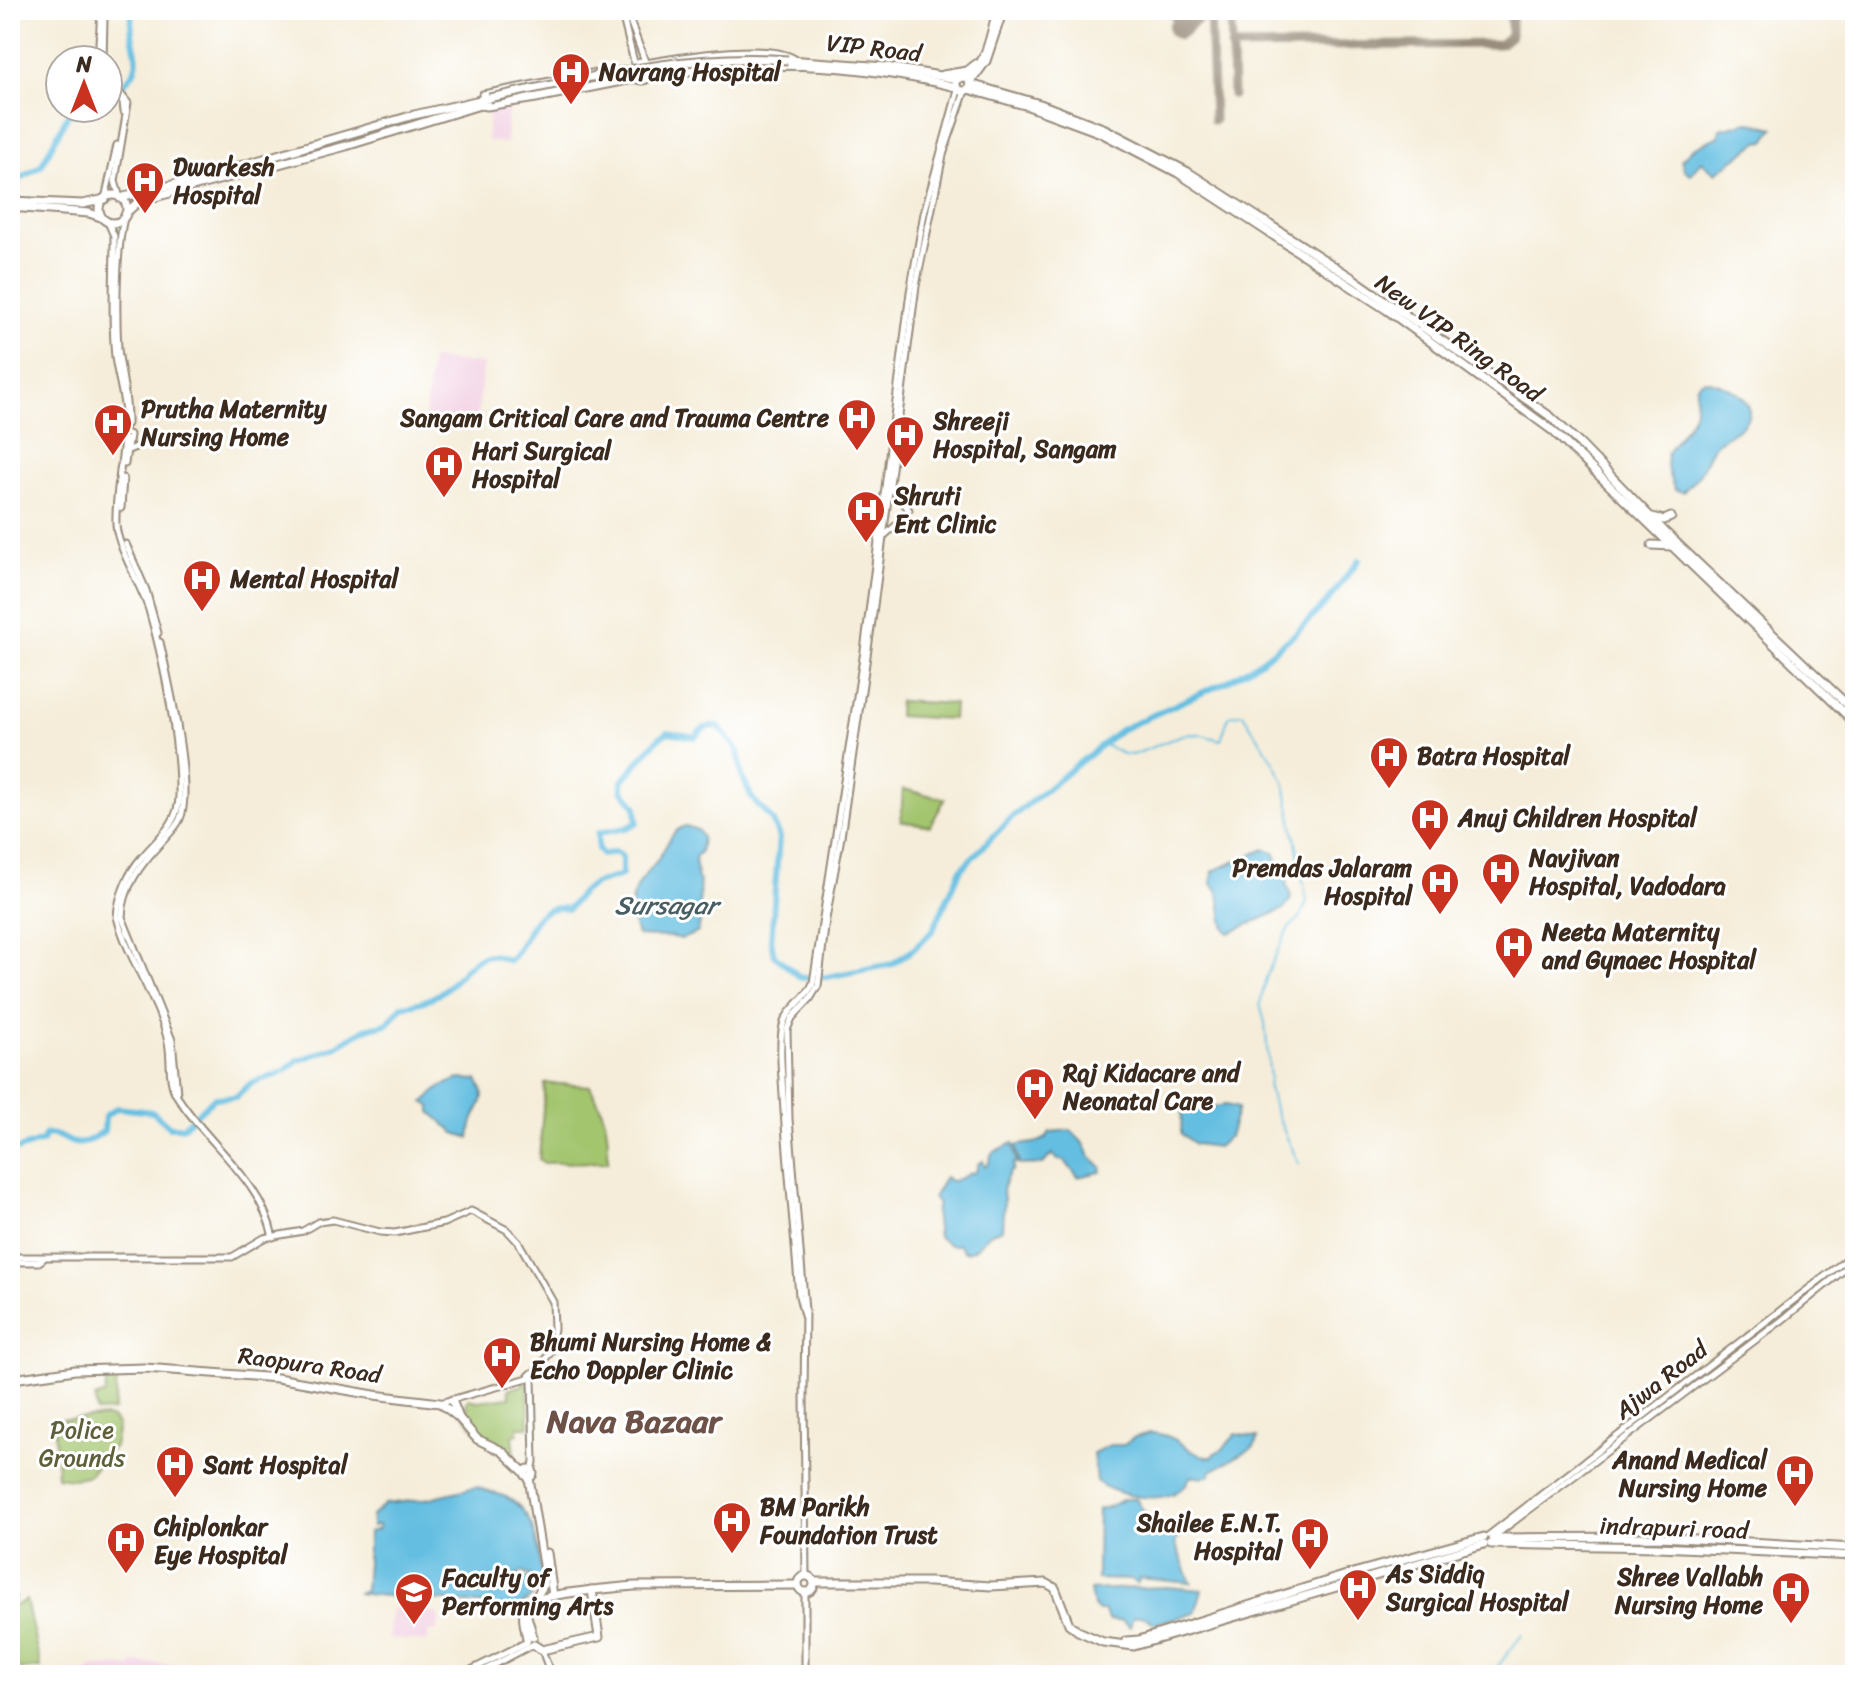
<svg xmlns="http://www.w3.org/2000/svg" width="1865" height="1685" font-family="Sriracha,sans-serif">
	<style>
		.built { fill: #f2cfe2 }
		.green { fill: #a3c56e; stroke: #6f7846; stroke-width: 2 }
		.water { fill: #63bee1; stroke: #4f7480; stroke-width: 2 }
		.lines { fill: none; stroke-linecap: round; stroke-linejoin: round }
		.stream { stroke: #63bee1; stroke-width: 2 }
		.river { stroke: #63bee1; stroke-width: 6 }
		.taxiway { stroke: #988c7c; stroke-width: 9 }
		.runway { stroke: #988c7c; stroke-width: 22 }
		.secondary-casing { stroke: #988c7c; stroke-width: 9 }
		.primary-casing { stroke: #988c7c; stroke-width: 11 }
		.highway-casing { stroke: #988c7c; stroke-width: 12 }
		.secondary { stroke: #fff; stroke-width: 5 }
		.primary { stroke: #fff; stroke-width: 7 }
		.highway { stroke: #fff; stroke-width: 8 }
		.primary-bridge-casing { stroke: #988c7c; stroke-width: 11; stroke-linecap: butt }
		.primary-bridge { stroke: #fff; stroke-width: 7 }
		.labels { text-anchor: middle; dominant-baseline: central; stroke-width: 6; stroke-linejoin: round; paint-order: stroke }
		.street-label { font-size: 24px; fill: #3b2a1e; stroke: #fff }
		.poi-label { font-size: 24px; font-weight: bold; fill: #3b2a1e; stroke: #fff; text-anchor: start }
		.park-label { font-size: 24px; fill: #5f603a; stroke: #fff }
		.water-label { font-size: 26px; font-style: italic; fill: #495e62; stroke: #fff }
		.district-label { font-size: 32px; font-weight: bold; fill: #6e5248; stroke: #fff }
	</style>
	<rect width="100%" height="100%" fill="#fff"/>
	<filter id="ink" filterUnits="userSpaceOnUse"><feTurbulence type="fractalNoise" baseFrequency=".0125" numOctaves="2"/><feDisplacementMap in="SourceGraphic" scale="16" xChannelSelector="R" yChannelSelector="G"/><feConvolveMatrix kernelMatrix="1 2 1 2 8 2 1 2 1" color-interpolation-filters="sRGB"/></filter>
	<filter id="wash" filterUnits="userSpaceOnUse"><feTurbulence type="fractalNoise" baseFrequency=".006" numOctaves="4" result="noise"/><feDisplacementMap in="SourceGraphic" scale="32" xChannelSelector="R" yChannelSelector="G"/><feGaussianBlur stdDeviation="1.8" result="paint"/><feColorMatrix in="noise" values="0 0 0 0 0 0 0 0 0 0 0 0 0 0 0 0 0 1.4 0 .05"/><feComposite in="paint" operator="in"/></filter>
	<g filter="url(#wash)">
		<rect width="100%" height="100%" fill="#f5edd9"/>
		<g class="built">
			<polygon points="508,105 506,143 487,141 489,108"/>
			<polygon points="431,359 483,364 476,430 424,425"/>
			<polygon points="392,1609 438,1613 440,1621 436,1631 428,1632 428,1642 388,1638"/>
			<polygon points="133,1663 176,1664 175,1675 63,1675 90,1671 90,1667 132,1666"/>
		</g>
		<g class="green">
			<polygon points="899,701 954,704 953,719 898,716"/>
			<polygon points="903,789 945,799 930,826 901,821"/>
			<path d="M545 1083 590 1086C606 1114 609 1129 608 1162L544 1163 539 1159Z"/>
			<polygon points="107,1377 117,1380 114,1411 96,1412 95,1398 105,1394"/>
			<polygon points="524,1380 528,1383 529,1427 518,1427 518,1434 513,1435 515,1456 484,1441 462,1413 468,1407 466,1402 468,1399 478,1401 510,1397 508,1389 523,1385"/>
			<polygon points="105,1417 113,1419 118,1426 114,1446 89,1475 73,1479 57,1477 54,1420"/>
			<polygon points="26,1600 41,1668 10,1670 10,1608"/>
		</g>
		<g class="water">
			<polygon points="1749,122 1774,128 1765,141 1758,142 1716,173 1701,161 1691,174 1685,171 1681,160 1693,148 1719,136 1720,129"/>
			<path d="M1705 380C1721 383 1762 398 1745 422 1737 433 1723 436 1715 445 1708 452 1705 464 1700 473 1695 480 1688 486 1683 492L1675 490C1654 444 1676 451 1693 415 1698 405 1693 393 1698 383Z"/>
			<path d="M686 826 698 830 702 837 700 852 695 857 697 878 700 881C697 897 704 918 697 933L681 939C668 934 651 939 637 935 633 925 630 909 633 898 637 883 647 873 656 862 665 852 670 829 686 826Z"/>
			<path d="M1265 849 1274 852 1282 872 1288 878 1286 884C1292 895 1293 900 1284 909L1229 933C1217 921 1226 896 1212 884L1213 871Z"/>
			<path d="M459 1079 477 1080C491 1101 476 1106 472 1125 471 1129 471 1134 470 1138L455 1133 431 1112V1106L424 1102 442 1086Z"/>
			<polygon points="1182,1105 1191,1110 1226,1105 1238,1108 1229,1137 1217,1147 1195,1144 1181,1134"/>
			<path d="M1071 1130 1085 1145 1090 1157 1102 1167 1101 1172 1078 1177 1064 1160H1058L1052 1154 1043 1164 1019 1165 1016 1146C1028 1142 1043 1146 1050 1132Z"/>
			<path d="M1013 1143 1017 1164 1013 1163V1169C1006 1176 1000 1190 1004 1198L1002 1229C998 1231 994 1231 990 1234 981 1241 977 1251 965 1252L959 1245H950L938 1237 935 1211 938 1204 933 1198 945 1177 950 1181C961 1181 966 1173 976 1172L978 1164 983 1161 985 1166 988 1165 992 1153Z"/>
			<path d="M1150 1433C1184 1435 1185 1455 1212 1458L1213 1454 1223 1449 1236 1434 1258 1438 1254 1447 1213 1470 1209 1476 1190 1477C1178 1509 1118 1498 1096 1481L1093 1453 1110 1445H1124L1135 1437Z"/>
			<path d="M476 1487C485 1491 497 1493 506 1497 537 1513 539 1550 541 1580L521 1572 516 1575 540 1583C535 1596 525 1605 512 1608 457 1601 406 1599 357 1593L365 1591 369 1532 379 1529 378 1525 372 1526V1516L385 1504 421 1500Z"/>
			<path d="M1124 1499H1136C1151 1526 1159 1519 1181 1534L1175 1543 1191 1583 1140 1578 1137 1584 1132 1580 1097 1579 1098 1509 1108 1507Z"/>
			<path d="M1167 1587 1202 1590 1195 1613C1181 1617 1169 1618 1156 1624L1143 1616 1133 1617 1130 1627 1123 1621 1108 1620 1105 1611H1098L1093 1606 1090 1590Z"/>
		</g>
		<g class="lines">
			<g class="stream">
				<polyline points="1102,744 1123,754 1133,755 1182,735 1198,734 1221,740 1229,716 1242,713 1273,760 1285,784 1307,901 1300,918 1289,928 1273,961 1266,978 1260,1004 1265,1023 1270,1080 1268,1084 1274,1109 1299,1164"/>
				<polyline points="1491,1675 1522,1635"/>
			</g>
			<g class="river">
				<path d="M108 97C158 60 126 57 132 10"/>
				<polyline points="10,185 41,166 68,115 83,108"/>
				<path d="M10 1152 42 1141 46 1134C75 1135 68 1157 104 1131L105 1116 117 1108 153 1112 170 1127H183L214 1098 236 1097 251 1083 283 1072 297 1061 333 1048 365 1029 387 1024 402 1006C418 1004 432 1000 444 990 458 980 471 955 491 955 496 955 504 959 509 961 529 942 530 901 568 909L583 891 596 883 622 875V857L615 852 603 855 598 849V833L626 828 637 823 636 806 622 790V781L659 738 668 732 695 737C702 728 708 725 719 727L738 751 742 776 752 798 772 820 779 837 771 941 774 955 801 978 827 977 892 964 914 949 933 930 961 869 1012 817 1120 730 1228 681 1262 660 1296 633 1328 601 1359 560"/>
			</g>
			<g class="taxiway">
				<polyline points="1171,10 1177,20 1187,23 1197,18 1200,10"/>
				<polyline points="1210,10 1214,120"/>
				<polyline points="1231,10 1233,95"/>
				<polyline points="1231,47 1500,44 1511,35 1511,10"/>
			</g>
			<polyline class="runway" points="1179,28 1198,10"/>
		</g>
	</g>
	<g filter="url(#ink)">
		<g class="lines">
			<g class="secondary-casing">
				<g id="secondary">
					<polyline points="621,10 635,66"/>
					<polyline points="626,10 646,64"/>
					<polyline points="98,60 101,10"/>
					<polyline points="103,60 104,19"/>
					<polyline points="108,78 128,103 115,181 120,198"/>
					<polyline points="108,85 123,102 124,112"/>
					<polyline points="105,199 117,145"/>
					<path d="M124 218C116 250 116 315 118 349 121 374 128 398 127 424"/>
					<path d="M108 222 114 236C114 276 111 317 115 357 118 381 131 415 122 438L129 441 130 435 125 433"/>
					<path d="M124 440C121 468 115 497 116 525 118 549 141 585 149 610 164 662 180 743 179 796 179 823 158 838 142 857 128 873 118 896 117 917 128 960 159 1000 168 1042 172 1060 167 1081 177 1096 207 1144 261 1179 273 1237"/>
					<polyline points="126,451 147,442"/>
					<polyline points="125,464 128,441"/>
					<polyline points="890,485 909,510"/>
					<polyline points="121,508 123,478"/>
					<polyline points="869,517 878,535"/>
					<polyline points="885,535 902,520"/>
					<polyline points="126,544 146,590 158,633"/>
					<path d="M160 642C168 678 194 788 180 819 176 828 168 835 161 843 141 864 123 887 122 917L172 1040 177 1093"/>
					<polyline points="10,1257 232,1257 264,1238 303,1231 318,1222 333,1220 380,1232 395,1233 444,1223 471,1211 507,1230 519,1243 553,1302 554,1328 550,1353 534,1373"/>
					<polyline points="10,1262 39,1262 43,1259"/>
					<path d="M804 1316 799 1296C794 1229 787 1162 783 1095 782 1076 778 1039 784 1022 789 1007 807 999 813 983L864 651 910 292 924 213 958 90"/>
					<polyline points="440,1403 535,1376 532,1373 529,1376"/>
					<polyline points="532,1471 534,1462 532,1378"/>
					<polyline points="1489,1535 1855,1253"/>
					<polyline points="1493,1537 1781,1321 1855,1261"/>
					<polyline points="806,1576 804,1396 805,1310 789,1119 787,1030 792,1018 810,999 818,986 826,919 841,837 872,621 916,286 943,155 965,91"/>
					<polyline points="805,1592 805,1675"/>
					<polyline points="542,1650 551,1675"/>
					<polyline points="461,1675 527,1642"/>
					<polyline points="475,1675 532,1645"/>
				</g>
			</g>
			<g class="primary-casing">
				<g id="primary">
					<polyline points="788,60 886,67 958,79"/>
					<circle cx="642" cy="71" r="9"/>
					<path d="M646 64C679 58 765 43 793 59"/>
					<polyline points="658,70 690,65"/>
					<polyline points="943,75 967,71 976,64"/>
					<circle cx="963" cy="84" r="7"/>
					<path d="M964 77C986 71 992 29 997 10"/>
					<path d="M647 78C747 57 857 63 956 87"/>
					<polyline points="970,83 986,61 1003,10"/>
					<polyline points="970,84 1040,104 1105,129 1188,172 1354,279 1500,381 1551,417 1580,444 1665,532 1855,712"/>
					<polyline points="968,89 1028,106 1101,133 1178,173 1387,310 1553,431 1855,723"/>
					<polyline points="483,95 592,74"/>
					<polyline points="518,96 580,84"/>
					<circle cx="113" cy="209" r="14"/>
					<polyline points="120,198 192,180 414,115 489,98"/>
					<polyline points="10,201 83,204 105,199"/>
					<polyline points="10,207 89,213 101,217"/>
					<polyline points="126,213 138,202 151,198 346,146 480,105 487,106 536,98 637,78"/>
					<polyline points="1652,517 1664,520 1671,517"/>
					<polyline points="1652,545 1671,546"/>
					<polyline points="10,1382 20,1378 75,1370 145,1368 277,1378 374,1395 440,1403 459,1418"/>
					<polyline points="452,1400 459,1418 477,1439 502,1451 525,1473"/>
					<circle cx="529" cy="1473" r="4"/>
					<polyline points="529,1478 544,1571 543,1586 534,1600"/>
					<polyline points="1493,1538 1660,1537 1855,1548"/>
					<polyline points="1491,1544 1659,1547 1855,1556"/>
					<polyline points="547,1553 553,1596"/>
					<circle cx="806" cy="1584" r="8"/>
					<polyline points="814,1582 930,1582 991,1586 1046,1583 1055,1588 1069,1624 1078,1631 1103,1642 1134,1646 1484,1544"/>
					<polyline points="592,1590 634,1586 798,1585"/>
					<polyline points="525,1609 533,1637"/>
					<path d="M527 1639C526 1631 522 1620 524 1612 529 1594 575 1593 592 1590L599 1637 542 1650 534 1645"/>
					<polyline points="1126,1641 1139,1640 1353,1573 1484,1537"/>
				</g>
			</g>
			<g class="highway-casing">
				<polyline id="highway" points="10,1599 11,1598"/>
			</g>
			<use href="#secondary" class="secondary"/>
			<use href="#primary" class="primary"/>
			<use href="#highway" class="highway"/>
			<g class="primary-bridge-casing">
				<path id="primary-bridge" d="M489 98C588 78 686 52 788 60"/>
			</g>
			<use href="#primary-bridge" class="primary-bridge"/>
		</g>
	</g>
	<defs>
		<g id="hospital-pin" transform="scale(2)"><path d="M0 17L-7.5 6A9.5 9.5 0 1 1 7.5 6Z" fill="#c8321e" stroke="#fff"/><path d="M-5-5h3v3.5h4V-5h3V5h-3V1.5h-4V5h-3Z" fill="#fff"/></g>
		<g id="university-pin" transform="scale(2)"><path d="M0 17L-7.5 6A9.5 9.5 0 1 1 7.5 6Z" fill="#c8321e" stroke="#fff"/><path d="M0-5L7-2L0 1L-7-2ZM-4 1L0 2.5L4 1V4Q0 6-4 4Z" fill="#fff"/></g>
	</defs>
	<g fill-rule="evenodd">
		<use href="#hospital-pin" x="571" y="72"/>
		<use href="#hospital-pin" x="145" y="181"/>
		<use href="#hospital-pin" x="857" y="418"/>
		<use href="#hospital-pin" x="113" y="423"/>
		<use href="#hospital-pin" x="905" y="435"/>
		<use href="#hospital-pin" x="444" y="465"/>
		<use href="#hospital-pin" x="866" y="510"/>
		<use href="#hospital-pin" x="202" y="579"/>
		<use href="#hospital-pin" x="1389" y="756"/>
		<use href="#hospital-pin" x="1430" y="818"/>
		<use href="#hospital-pin" x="1501" y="872"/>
		<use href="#hospital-pin" x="1440" y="882"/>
		<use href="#hospital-pin" x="1514" y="946"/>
		<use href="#hospital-pin" x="1035" y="1087"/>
		<use href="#hospital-pin" x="502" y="1356"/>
		<use href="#hospital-pin" x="175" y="1465"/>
		<use href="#hospital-pin" x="1795" y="1474"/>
		<use href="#hospital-pin" x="732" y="1521"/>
		<use href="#hospital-pin" x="1310" y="1537"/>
		<use href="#hospital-pin" x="126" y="1541"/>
		<use href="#hospital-pin" x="1358" y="1588"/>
		<use href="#hospital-pin" x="1791" y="1591"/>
		<use href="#university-pin" x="414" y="1592"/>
	</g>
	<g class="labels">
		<g class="street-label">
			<text transform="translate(874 48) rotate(7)">VIP Road</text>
			<text transform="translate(1459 338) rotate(36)">New VIP Ring Road</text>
			<text transform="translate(310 1365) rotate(8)">Raopura Road</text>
			<text transform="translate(1661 1380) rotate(-38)">Ajwa Road</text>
			<text transform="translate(1674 1528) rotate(2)">indrapuri road</text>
		</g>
		<g class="poi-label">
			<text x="599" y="72">Navrang Hospital</text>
			<text x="173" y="167">Dwarkesh<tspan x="173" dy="28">Hospital</tspan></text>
			<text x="141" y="409">Prutha Maternity<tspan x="141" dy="28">Nursing Home</tspan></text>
			<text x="829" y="418" text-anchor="end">Sangam Critical Care and Trauma Centre</text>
			<text x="933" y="421">Shreeji<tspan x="933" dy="28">Hospital, Sangam</tspan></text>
			<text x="472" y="451">Hari Surgical<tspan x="472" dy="28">Hospital</tspan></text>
			<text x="894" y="496">Shruti<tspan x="894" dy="28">Ent Clinic</tspan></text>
			<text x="230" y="579">Mental Hospital</text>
			<text x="1417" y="756">Batra Hospital</text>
			<text x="1458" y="818">Anuj Children Hospital</text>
			<text x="1529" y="858">Navjivan<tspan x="1529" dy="28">Hospital, Vadodara</tspan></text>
			<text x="1412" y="868" text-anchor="end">Premdas Jalaram<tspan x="1412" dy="28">Hospital</tspan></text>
			<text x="1542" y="932">Neeta Maternity<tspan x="1542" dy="28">and Gynaec Hospital</tspan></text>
			<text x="1063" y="1073">Raj Kidacare and<tspan x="1063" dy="28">Neonatal Care</tspan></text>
			<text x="530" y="1342">Bhumi Nursing Home &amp;<tspan x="530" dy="28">Echo Doppler Clinic</tspan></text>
			<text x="1767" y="1460" text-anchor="end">Anand Medical<tspan x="1767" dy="28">Nursing Home</tspan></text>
			<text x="203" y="1465">Sant Hospital</text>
			<text x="760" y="1507">BM Parikh<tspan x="760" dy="28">Foundation Trust</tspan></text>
			<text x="1282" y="1523" text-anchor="end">Shailee E.N.T.<tspan x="1282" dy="28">Hospital</tspan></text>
			<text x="154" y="1527">Chiplonkar<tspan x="154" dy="28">Eye Hospital</tspan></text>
			<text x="1386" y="1574">As Siddiq<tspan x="1386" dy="28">Surgical Hospital</tspan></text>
			<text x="1763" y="1577" text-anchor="end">Shree Vallabh<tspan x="1763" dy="28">Nursing Home</tspan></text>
			<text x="442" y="1578">Faculty of<tspan x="442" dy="28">Performing Arts</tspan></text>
		</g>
		<g class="park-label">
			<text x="82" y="1430">Police<tspan x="82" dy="28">Grounds</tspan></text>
		</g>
		<g class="water-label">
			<text x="666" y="905">Sursagar</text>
		</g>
		<g class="district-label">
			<text x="634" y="1421">Nava Bazaar</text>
		</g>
	</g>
	<rect width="1865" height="1685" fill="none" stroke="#fff" stroke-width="40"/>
	<g transform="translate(84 84)"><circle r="38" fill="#ffffff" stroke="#b1aaa5" stroke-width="2"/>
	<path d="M0-6L14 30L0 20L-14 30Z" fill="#c8321e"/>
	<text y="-12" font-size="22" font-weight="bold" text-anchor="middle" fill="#3b2a1e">N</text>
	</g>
</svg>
